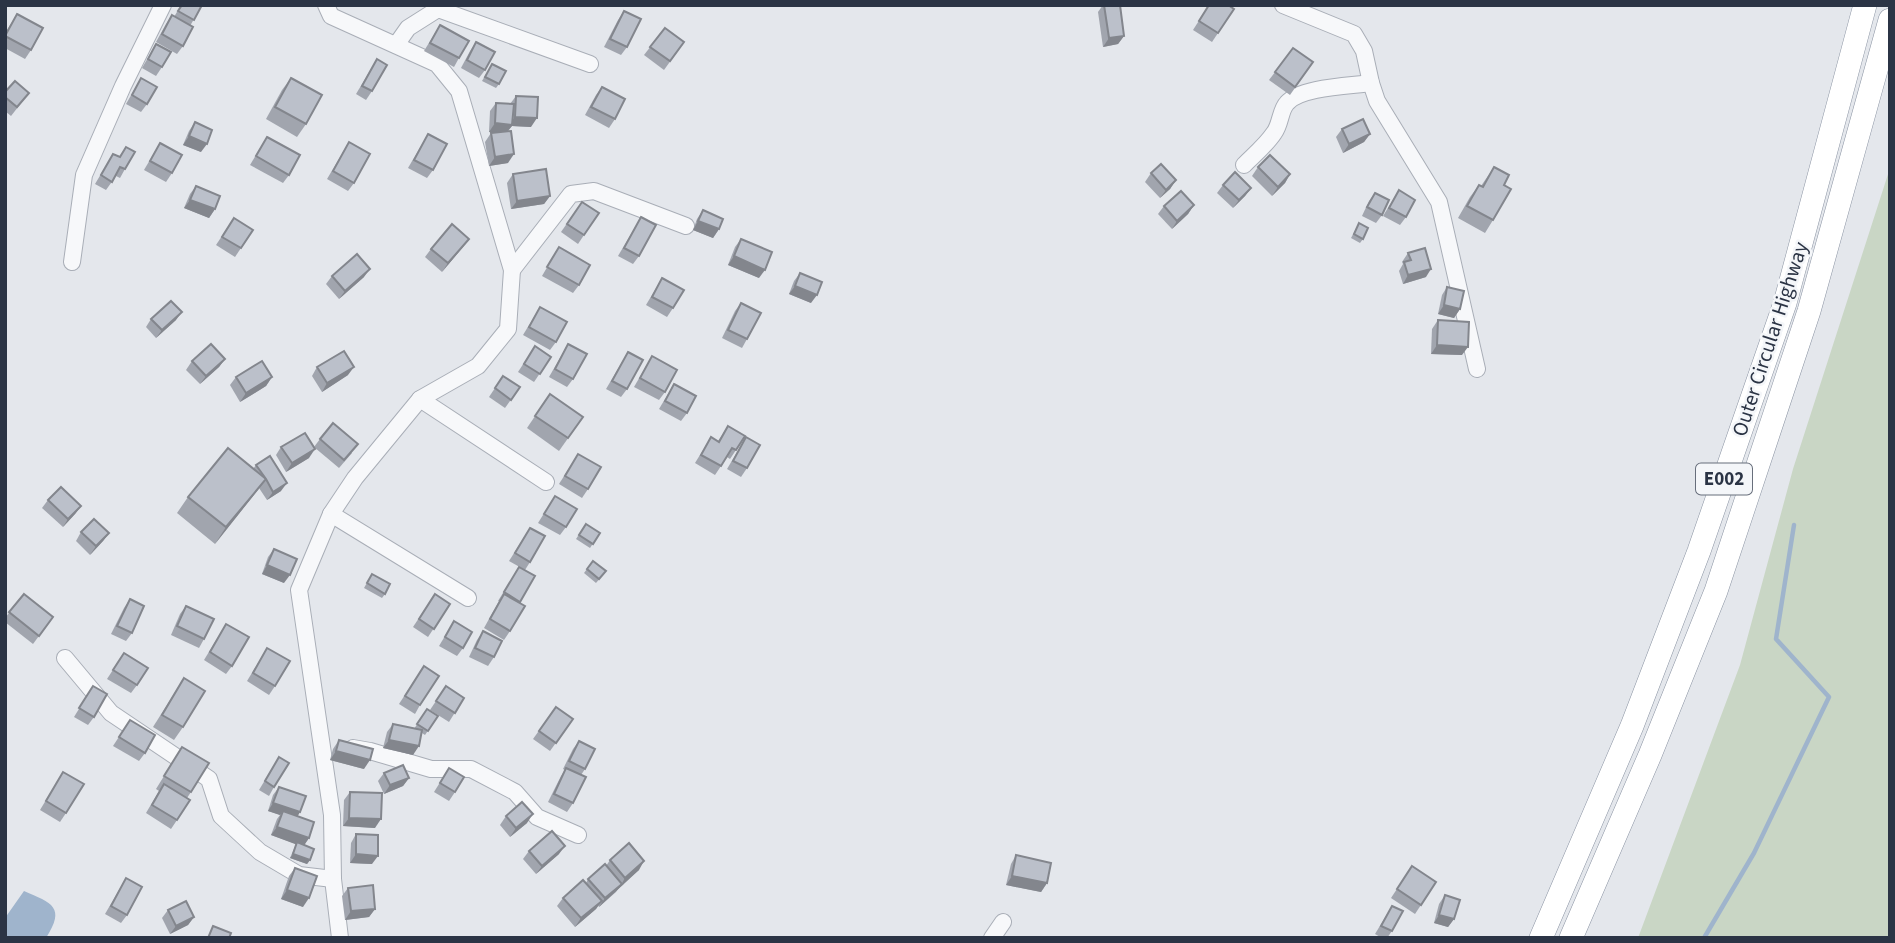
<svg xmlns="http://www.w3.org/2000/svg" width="1895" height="943" font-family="'Source Sans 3',sans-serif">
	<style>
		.green { fill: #c9d6c5 }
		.water { fill: #9fb4cc }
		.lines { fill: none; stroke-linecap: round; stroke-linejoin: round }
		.stream { stroke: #9fb4cc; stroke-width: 4.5 }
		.minor-casing { stroke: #a9aeb7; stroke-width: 18 }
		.highway-casing { stroke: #8b94a3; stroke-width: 24 }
		.minor { stroke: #f7f8fa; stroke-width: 16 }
		.highway { stroke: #fff; stroke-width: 23 }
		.wall { fill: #a1a5ae }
		.shaded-wall { fill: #83868d }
		.building { fill: #bbc0ca; stroke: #83868d; stroke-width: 2 }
		.labels { text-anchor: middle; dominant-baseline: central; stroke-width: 5; stroke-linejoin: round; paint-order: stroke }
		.shield { fill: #f4f6f9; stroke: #676e7b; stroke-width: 2 }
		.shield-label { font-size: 19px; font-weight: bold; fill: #2b3445 }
		.street-label { font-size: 21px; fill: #2b3445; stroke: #f4f6f9 }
	</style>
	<rect width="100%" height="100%" fill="#e4e7ec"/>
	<polygon class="green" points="1890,168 1890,938 1638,938 1740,665 1793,469"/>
	<path class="water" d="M24 891C52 903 66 907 46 938H5V918Z"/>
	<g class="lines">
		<polyline class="stream" points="1704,938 1754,853 1829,697 1776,639 1794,525"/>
		<g class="minor-casing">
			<g id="minor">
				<polyline points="326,5 331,16 437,64 459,91 512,270 508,329 478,366 420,399 355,478 331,514 299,590 332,815 333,879 340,938"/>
				<polyline points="1283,5 1354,34 1364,51 1371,83 1377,101 1439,202 1477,369"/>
				<polyline points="396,45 408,28 438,9 590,64"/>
				<path d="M1244 165C1254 155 1266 145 1274 133 1281 124 1280 110 1287 103 1300 87 1350 86 1371 83"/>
				<polyline points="72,262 84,175 123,86 163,5"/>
				<polyline points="512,270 571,194 594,191 686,226"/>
				<polyline points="420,399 546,482"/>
				<polyline points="331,514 468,598"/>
				<polyline points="65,658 111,713 209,779 221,816 260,852 299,875 333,879"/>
				<polyline points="353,748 370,751 431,769 471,769 515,792 537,817 578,835"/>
				<polyline points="992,938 1003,922"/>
			</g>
		</g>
		<g class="highway-casing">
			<g id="highway">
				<polyline points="1541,938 1632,726 1699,551 1785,303 1865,5"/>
				<polyline points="1571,938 1650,755 1716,591 1809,311 1890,20"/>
			</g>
		</g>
		<use href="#minor" class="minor"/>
		<use href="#highway" class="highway"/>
	</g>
	<g class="wall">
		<polygon points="181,5 202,5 190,26 183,46 177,54 156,42 166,24 172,15 174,17"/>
		<polygon points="1103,5 1120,5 1124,36 1118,44 1103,47 1098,12"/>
		<polygon points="1209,5 1234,9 1212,42 1193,30"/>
		<polygon points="624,11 627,47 621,55 604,47 618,20"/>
		<polygon points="17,14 31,50 25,59 5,48 5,33"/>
		<polygon points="440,25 459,58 454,67 424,51"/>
		<polygon points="665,28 684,42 664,70 644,55"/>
		<polygon points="476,42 485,70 479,78 461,68 470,51"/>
		<polygon points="156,44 162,67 156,76 142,68"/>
		<polygon points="1293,48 1313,62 1290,95 1269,80"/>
		<polygon points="377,59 372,91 366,100 356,94"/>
		<polygon points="492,64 499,84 496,88 482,81"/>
		<polygon points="141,78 147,104 141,112 126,104"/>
		<polygon points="291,78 306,124 297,137 266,119 282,90"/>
		<polygon points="602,87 615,119 609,128 585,115 596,95"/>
		<polygon points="5,92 29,93 11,116 5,111"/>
		<polygon points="516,96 531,127 512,126 508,131 508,163 489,166 485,142 491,133 498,132 489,132 490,111 496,103 510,104"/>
		<polygon points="195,122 201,152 183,145 189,131"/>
		<polygon points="1342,129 1370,134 1364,142 1343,153 1336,137"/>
		<polygon points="428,134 433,170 427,178 408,168"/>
		<polygon points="267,137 289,175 283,183 250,165"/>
		<polygon points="349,142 354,183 348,191 327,179"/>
		<polygon points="160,143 172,173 166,182 144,170"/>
		<polygon points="126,147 125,169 120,178 116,176 106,190 95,184 113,154 119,157"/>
		<polygon points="1258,167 1290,174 1285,183 1272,196 1252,176"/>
		<polygon points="1494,167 1504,185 1493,220 1485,233 1458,218 1470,197 1479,185 1481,186"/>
		<polygon points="1151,173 1176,180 1170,189 1160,198 1145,182"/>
		<polygon points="513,174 550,196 544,204 511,209 507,183"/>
		<polygon points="1223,185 1251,188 1245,196 1233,208 1217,193"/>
		<polygon points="196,186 215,209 209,218 184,208 190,194"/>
		<polygon points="1399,190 1406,217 1400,225 1383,216"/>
		<polygon points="1375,193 1382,215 1376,223 1362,216 1369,201"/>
		<polygon points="582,202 584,235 578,244 561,232"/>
		<polygon points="1194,205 1188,214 1172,229 1158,214 1164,206"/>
		<polygon points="703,210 719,229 713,238 693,230 697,219"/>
		<polygon points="641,217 639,256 633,264 618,256"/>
		<polygon points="234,218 241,248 235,257 216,245"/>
		<polygon points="1359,223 1363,239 1360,243 1351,238"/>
		<polygon points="469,239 442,272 425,257 431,249"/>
		<polygon points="741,239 759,278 728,265 735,247"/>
		<polygon points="559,247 579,285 573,293 542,276"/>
		<polygon points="1408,253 1426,277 1403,284 1399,271 1403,264 1402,262"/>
		<polygon points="800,273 811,303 789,294 794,281"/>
		<polygon points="332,276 364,277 339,299 326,284"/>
		<polygon points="662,278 673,308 667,317 646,305"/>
		<polygon points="1447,287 1460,309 1454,318 1438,314 1442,295"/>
		<polygon points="741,303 747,339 742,348 722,338 735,311"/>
		<polygon points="540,307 556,342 550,350 523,335"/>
		<polygon points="151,319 176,320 156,338 146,327"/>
		<polygon points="1438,320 1462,355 1431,354 1432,329"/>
		<polygon points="568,344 573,379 567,387 549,377"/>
		<polygon points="535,346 551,357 534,382 518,372"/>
		<polygon points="628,352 627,389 621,397 606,389"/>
		<polygon points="652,356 665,392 659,400 634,387"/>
		<polygon points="225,359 219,367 200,384 186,370 192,361"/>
		<polygon points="317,367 348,375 322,392 312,376"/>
		<polygon points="503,376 520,387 505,408 489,397"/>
		<polygon points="236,377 272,377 266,386 240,402 230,385"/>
		<polygon points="674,384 687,413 681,421 659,409"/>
		<polygon points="550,394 583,417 559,451 527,428"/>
		<polygon points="728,426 736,450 730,459 727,457 715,475 695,463 711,437 718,441"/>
		<polygon points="746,437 747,468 741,477 727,469"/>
		<polygon points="320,439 352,453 339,468 314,447"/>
		<polygon points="281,447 309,458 286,472 276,455"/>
		<polygon points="578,454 588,489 582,498 559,484"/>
		<polygon points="256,465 281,491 267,500 259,488 215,544 177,513 188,497 253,469"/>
		<polygon points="555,496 566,527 560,535 538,523"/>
		<polygon points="48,500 81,506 75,514 63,527 42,508"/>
		<polygon points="586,524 600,533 590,548 576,539"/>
		<polygon points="530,528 530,562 525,570 509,561"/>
		<polygon points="81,532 109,533 103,541 90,555 76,541"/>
		<polygon points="274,549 284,583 262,574 268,557"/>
		<polygon points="593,561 606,571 596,583 584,573"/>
		<polygon points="519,567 535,576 519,603 510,631 504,640 484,628 499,601 498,601"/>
		<polygon points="372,574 385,594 382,598 364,588"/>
		<polygon points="24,594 53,617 33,644 5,622 5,618"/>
		<polygon points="435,594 450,604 428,637 413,627"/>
		<polygon points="130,599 132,633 126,641 111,634 124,608"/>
		<polygon points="186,606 204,639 199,648 171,635 180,614"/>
		<polygon points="454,621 463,648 457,656 439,646"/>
		<polygon points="226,624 232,666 226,674 204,660"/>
		<polygon points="483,631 494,657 488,666 469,657 477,640"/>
		<polygon points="267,648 275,686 269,695 247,681"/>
		<polygon points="124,653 137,685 131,693 107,679"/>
		<polygon points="418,675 420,705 415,714 399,704"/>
		<polygon points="184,678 183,727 174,740 153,727"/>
		<polygon points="93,686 94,717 88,725 74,717"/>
		<polygon points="446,686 464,698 449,722 430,710"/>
		<polygon points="556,707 573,719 550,751 533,739"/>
		<polygon points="427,709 438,716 425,735 422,733 413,755 383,748 387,732 393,724 414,729"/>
		<polygon points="130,720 145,753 139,761 113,746"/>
		<polygon points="339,740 364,769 330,760 333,749"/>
		<polygon points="579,741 585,769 581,775 573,803 567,812 548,802 561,776 565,770 563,769 573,749"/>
		<polygon points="182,747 191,792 187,798 177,820 171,829 146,813 159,791 156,789"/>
		<polygon points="279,757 274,787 269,796 259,790"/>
		<polygon points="449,768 455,792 449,801 434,792"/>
		<polygon points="63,772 66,813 60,822 40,810"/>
		<polygon points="384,773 409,778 403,786 384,794 378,781"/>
		<polygon points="279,787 298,816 309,838 304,845 310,860 307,864 290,858 296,844 271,835 277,819 280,815 268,811 273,795"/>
		<polygon points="350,792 375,828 343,826 344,800"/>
		<polygon points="506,816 527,823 510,837 500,825"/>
		<polygon points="356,834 372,864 350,863 351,843"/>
		<polygon points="529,851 559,854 536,874 523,859"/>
		<polygon points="1016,855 1047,883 1041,892 1006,885 1011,864"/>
		<polygon points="610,860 639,870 621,885 616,892 599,907 598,905 596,909 575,927 557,906 563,898 586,883 588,879 606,866"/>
		<polygon points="1412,866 1436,882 1415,914 1391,898"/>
		<polygon points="295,868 303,907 281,899 289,876"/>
		<polygon points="126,878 127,915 121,923 105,914"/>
		<polygon points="348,888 375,909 369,917 345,920 342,896"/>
		<polygon points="1445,895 1454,919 1448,927 1434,923 1439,904"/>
		<polygon points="1392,906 1392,931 1387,938 1382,938 1375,934"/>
		<polygon points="168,910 194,917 188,925 170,934 162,918"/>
	</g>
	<g class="shaded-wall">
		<polygon points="1124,36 1118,44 1103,47 1109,38"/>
		<polygon points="515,117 537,118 531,127 512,126 506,133 489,132 495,123 509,124"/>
		<polygon points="1370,134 1364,142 1343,153 1349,144"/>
		<polygon points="189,136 207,144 201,152 183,145"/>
		<polygon points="514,154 508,163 489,166 495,157"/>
		<polygon points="1290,174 1285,183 1272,196 1278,187"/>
		<polygon points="1176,180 1170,189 1160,198 1166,190"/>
		<polygon points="1251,188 1245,196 1233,208 1239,200"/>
		<polygon points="550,196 544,204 511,209 517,201"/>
		<polygon points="190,200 215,209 209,218 184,208"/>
		<polygon points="1194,205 1188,214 1172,229 1177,221"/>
		<polygon points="698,221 719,229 713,238 693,230"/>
		<polygon points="469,239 463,247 442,272 448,263"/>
		<polygon points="734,256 765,270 759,278 728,265"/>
		<polygon points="370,269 364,277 339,299 345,291"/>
		<polygon points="1431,269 1426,277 1403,284 1408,275"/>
		<polygon points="795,286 817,295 811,303 789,294"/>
		<polygon points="1444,305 1460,309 1454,318 1438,314"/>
		<polygon points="182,312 176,320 156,338 162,330"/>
		<polygon points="1437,345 1468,347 1462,355 1431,354"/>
		<polygon points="225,359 219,367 200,384 206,376"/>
		<polygon points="354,367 348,375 322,392 327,383"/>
		<polygon points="272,377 266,386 240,402 246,393"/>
		<polygon points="315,449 309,458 286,472 292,463"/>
		<polygon points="266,479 254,495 215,544 226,527"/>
		<polygon points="287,483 281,491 267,500 273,492"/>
		<polygon points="81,506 75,514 63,527 68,519"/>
		<polygon points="109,533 103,541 90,555 96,546"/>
		<polygon points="267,565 290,575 284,583 262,574"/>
		<polygon points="389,740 419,746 413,755 383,748"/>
		<polygon points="336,751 370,760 364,769 330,760"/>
		<polygon points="409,778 403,786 384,794 390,785"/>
		<polygon points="273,803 300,812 295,821 283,811 280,815 268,811"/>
		<polygon points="533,814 527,823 510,837 516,828"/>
		<polygon points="349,818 381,819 375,828 343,826"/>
		<polygon points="277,827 309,838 303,847 271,835"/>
		<polygon points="565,846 559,854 536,874 542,866"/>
		<polygon points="293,854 310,860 307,864 290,858"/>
		<polygon points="356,854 378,856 372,864 350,863"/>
		<polygon points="644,861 639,870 599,907 605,898 621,885 625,878"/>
		<polygon points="1012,876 1047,883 1041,892 1006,885"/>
		<polygon points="287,890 309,898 303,907 281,899"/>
		<polygon points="602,901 596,909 575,927 581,918"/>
		<polygon points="375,909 369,917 345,920 351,911"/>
		<polygon points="1439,915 1454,919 1448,927 1434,923"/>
		<polygon points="194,917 188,925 170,934 176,926"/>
	</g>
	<g class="building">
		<polygon points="182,5 202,5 194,20 178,11"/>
		<polygon points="1104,5 1120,5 1124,36 1109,38"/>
		<polygon points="1209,5 1228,5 1234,9 1218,33 1199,21"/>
		<polygon points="624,11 641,19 627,47 610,39"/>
		<polygon points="17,14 43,28 31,50 5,36"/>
		<polygon points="172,15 193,27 183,46 162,34"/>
		<polygon points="440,25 469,41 459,58 430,43"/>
		<polygon points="665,28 684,42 670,61 650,47"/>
		<polygon points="476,42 495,52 485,70 467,60"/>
		<polygon points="156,44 171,52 162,67 148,59"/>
		<polygon points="1293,48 1313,62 1295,87 1275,72"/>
		<polygon points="377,59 387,65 372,91 362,86"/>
		<polygon points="492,64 506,71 499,84 485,77"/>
		<polygon points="141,78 157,87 147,104 132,95"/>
		<polygon points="291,78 322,95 306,124 275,107"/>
		<polygon points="15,81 29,93 17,107 5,97 5,92"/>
		<polygon points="602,87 625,99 615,119 591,107"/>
		<polygon points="516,96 538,97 537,118 515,117"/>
		<polygon points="496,103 514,104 512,125 495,123"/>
		<polygon points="1363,119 1370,134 1349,144 1342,129"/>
		<polygon points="195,122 212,130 207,144 189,136"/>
		<polygon points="511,131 514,154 495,157 491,133"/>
		<polygon points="428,134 447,144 433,170 414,160"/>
		<polygon points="267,137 300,155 289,175 256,156"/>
		<polygon points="349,142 370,154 354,183 333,171"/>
		<polygon points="160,143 182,155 172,173 150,161"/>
		<polygon points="126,147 135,152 125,169 120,167 112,182 101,175 113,154 120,157"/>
		<polygon points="1270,155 1290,174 1278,187 1258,167"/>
		<polygon points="1161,164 1176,180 1166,190 1151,173"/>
		<polygon points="1494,167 1509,175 1504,185 1511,189 1493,220 1467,206 1479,185 1483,187"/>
		<polygon points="546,169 550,196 517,201 513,174"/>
		<polygon points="1235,172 1251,188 1239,200 1223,185"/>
		<polygon points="196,186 220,196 215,209 190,200"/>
		<polygon points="1399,190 1415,200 1406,217 1389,208"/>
		<polygon points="1181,191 1194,205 1177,221 1164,206"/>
		<polygon points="1375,193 1389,200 1382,215 1367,207"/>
		<polygon points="582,202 599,213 584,235 567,224"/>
		<polygon points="703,210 723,219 719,229 698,221"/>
		<polygon points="641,217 656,225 639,256 624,248"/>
		<polygon points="234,218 253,230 241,248 222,237"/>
		<polygon points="1359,223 1368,228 1363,239 1354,234"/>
		<polygon points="452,224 469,239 448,263 431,249"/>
		<polygon points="741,239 772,252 765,270 734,256"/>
		<polygon points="559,247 590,265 579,285 547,267"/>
		<polygon points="1425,248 1431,269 1408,275 1404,262 1411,260 1408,253"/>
		<polygon points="357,254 370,269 345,291 332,276"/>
		<polygon points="800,273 822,282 817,295 795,286"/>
		<polygon points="662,278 684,290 673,308 652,297"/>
		<polygon points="1447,287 1464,291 1460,309 1444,305"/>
		<polygon points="171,301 182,312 162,330 151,319"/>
		<polygon points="741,303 761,313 747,339 728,330"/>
		<polygon points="540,307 567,322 556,342 529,327"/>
		<polygon points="1438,320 1469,322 1468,347 1437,345"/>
		<polygon points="211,344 225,359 206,376 192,361"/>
		<polygon points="568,344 587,354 573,379 555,369"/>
		<polygon points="535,346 551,357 540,374 524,364"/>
		<polygon points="344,351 354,367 327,383 317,367"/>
		<polygon points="628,352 643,360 627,389 612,381"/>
		<polygon points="652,356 677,370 665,392 640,378"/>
		<polygon points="262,361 272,377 246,393 236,377"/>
		<polygon points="503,376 520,387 511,400 495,388"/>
		<polygon points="674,384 696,396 687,413 665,401"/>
		<polygon points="550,394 583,417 568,438 535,416"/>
		<polygon points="333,423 358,444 344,460 320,439"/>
		<polygon points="728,426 745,436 736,450 732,448 721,466 701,455 711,437 719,442"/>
		<polygon points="305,433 315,449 292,463 281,447"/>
		<polygon points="746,437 760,445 747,468 733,461"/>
		<polygon points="228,448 266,479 226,527 188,497"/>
		<polygon points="578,454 601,467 588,489 565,476"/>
		<polygon points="270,456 287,483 273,492 266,479 256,465"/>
		<polygon points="61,487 81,506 68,519 48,500"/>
		<polygon points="555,496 577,509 566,527 544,514"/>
		<polygon points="94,519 109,533 96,546 81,532"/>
		<polygon points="586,524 600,533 593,544 579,535"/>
		<polygon points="530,528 545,536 530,562 515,553"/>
		<polygon points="274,549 297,559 290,575 267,565"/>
		<polygon points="593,561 606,571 599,579 587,569"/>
		<polygon points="519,567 535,576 520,602 504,592"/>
		<polygon points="372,574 390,584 385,594 367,583"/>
		<polygon points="24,594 53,617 39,636 9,612"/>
		<polygon points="435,594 450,604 434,629 419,619"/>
		<polygon points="504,594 525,606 510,631 490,619"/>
		<polygon points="130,599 144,606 132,633 117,626"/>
		<polygon points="186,606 214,619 204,639 177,626"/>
		<polygon points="454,621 472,632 463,648 445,637"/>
		<polygon points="226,624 249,637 232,666 210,652"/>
		<polygon points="483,631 502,641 494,657 475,648"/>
		<polygon points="267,648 290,661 275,686 253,673"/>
		<polygon points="124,653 148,668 137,685 113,670"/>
		<polygon points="424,666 439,676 420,705 405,696"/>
		<polygon points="184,678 205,691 183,727 162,715"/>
		<polygon points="93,686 107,694 94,717 79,708"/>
		<polygon points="446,686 464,698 455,713 436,701"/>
		<polygon points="556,707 573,719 556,743 539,731"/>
		<polygon points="427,709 438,716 428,731 417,724"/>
		<polygon points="130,720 155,735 145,753 119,737"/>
		<polygon points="393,724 422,730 419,746 389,740"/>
		<polygon points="339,740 373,749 370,760 336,751"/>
		<polygon points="579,741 595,749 585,769 569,761"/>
		<polygon points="182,747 209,763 191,792 164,776"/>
		<polygon points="279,757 289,763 274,787 265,781"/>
		<polygon points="403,765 409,778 390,785 384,773"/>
		<polygon points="449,768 464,777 455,792 440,783"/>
		<polygon points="566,768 586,777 573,803 554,794"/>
		<polygon points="63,772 84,784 66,813 46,801"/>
		<polygon points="164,784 190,800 177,820 152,805"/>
		<polygon points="279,787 306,796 300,812 273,803"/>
		<polygon points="350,792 382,793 381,819 349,818"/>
		<polygon points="522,802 533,814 516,828 506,816"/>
		<polygon points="283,811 314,822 309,838 277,827"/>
		<polygon points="552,831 565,846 542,866 529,851"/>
		<polygon points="356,834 378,835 378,856 356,854"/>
		<polygon points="297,842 314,849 310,860 293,854"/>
		<polygon points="629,843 644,861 625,878 610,860"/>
		<polygon points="1016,855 1051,863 1047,883 1012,876"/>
		<polygon points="605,864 622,884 605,898 588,879"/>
		<polygon points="1412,866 1436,882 1421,905 1397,889"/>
		<polygon points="295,868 317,876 309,898 287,890"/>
		<polygon points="126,878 142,887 127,915 111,906"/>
		<polygon points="583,880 602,901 581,918 563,898"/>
		<polygon points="373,885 375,909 351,911 348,888"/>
		<polygon points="1445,895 1460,900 1454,919 1439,915"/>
		<polygon points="186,901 194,917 176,926 168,910"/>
		<polygon points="1392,906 1403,911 1392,931 1381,926"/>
		<polygon points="213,926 231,933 229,938 208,938"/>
	</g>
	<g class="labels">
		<rect class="shield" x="1696" y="463.5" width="56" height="31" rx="5"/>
		<g class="shield-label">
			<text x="1724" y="479">E002</text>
		</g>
		<g class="street-label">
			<text transform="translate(1770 339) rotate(-72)">Outer Circular Highway</text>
		</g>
	</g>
	<rect width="1895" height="943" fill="none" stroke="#2b3445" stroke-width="14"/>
</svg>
